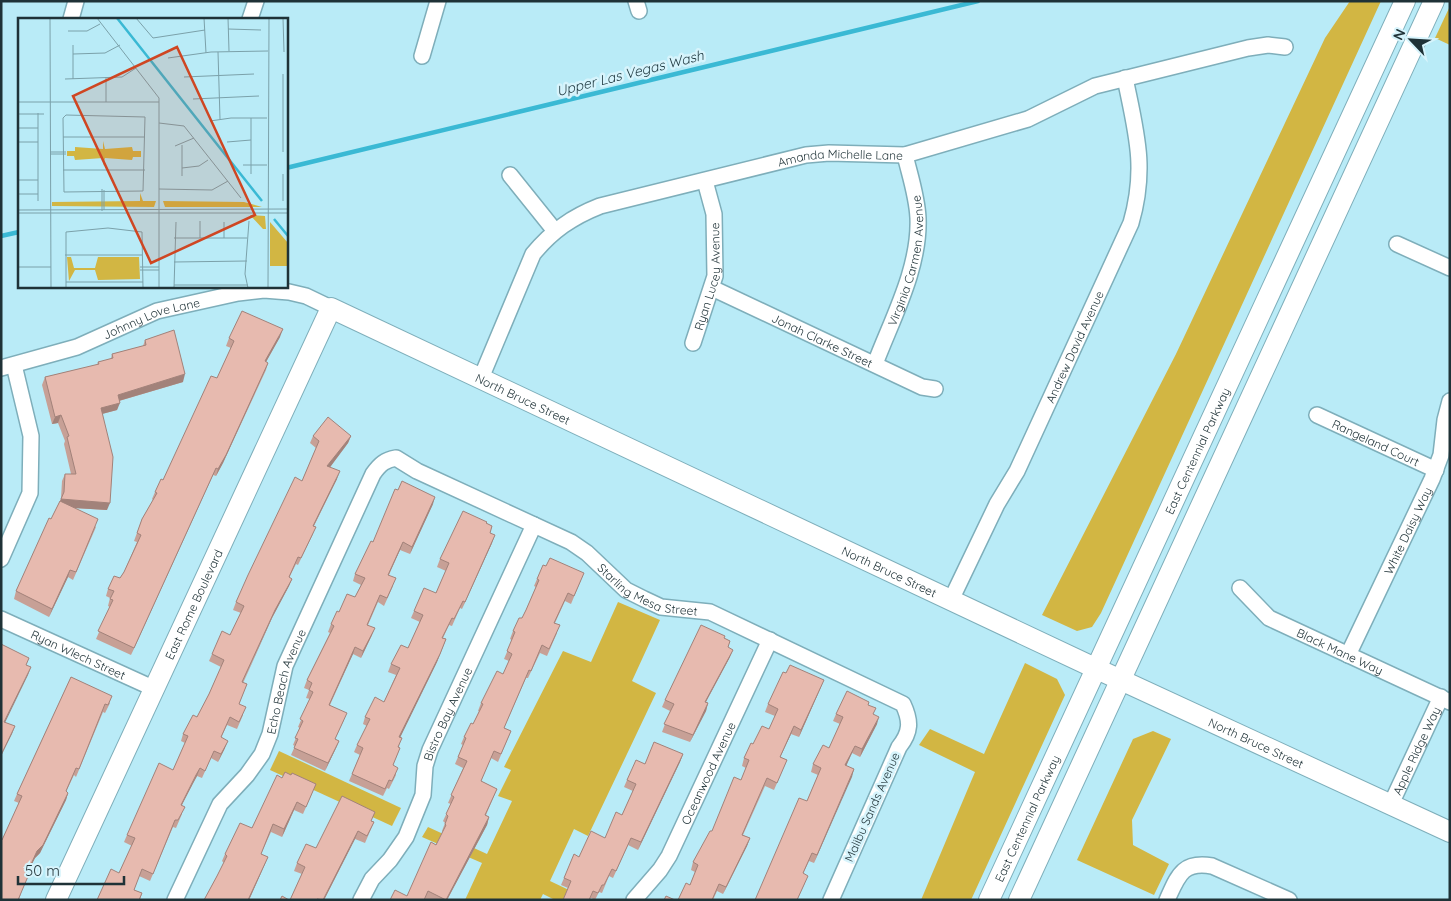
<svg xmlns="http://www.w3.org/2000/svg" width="1451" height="901" font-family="Quicksand,sans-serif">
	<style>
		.green { fill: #d2b643 }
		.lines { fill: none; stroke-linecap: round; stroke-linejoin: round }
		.stream { stroke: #3ab9d4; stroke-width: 4.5 }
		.street-casing { stroke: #7eaeba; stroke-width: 18 }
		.secondary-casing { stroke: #7eaeba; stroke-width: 22 }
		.street { stroke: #fff; stroke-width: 15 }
		.secondary { stroke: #fff; stroke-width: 20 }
		.wall { fill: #c7a096 }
		.shaded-wall { fill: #a2827a }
		.building { fill: #e7baaf; stroke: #a2827a }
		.labels { text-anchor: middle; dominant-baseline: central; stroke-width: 5; stroke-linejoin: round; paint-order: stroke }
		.street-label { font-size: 12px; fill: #1f3237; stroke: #d7f4fc }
		.water-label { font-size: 14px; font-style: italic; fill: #1f3940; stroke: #d7f4fc }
		.inset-river { fill: none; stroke: #3ab9d4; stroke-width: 2.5 }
		.inset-road { fill: none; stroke: #7ba1aa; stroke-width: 1 }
		.view { fill: #cf4622; fill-opacity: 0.15; stroke: #cf4622; stroke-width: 2.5 }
		.inset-edge { fill: none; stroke: #1f3237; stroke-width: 2.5 }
	</style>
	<rect width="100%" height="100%" fill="#b9ebf7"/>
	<g class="green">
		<polygon points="1350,1 1381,1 1101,613 1092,627 1077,631 1042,615 1176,354 1325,38"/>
		<polygon points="1450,6 1450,45 1435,38"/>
		<polygon points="618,602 660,620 632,681 656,693 588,836 574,829 550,881 590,900 555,900 543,894 540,900 465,900 482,863 422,837 428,827 487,854 512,801 498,796 511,770 504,767 563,651 591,662"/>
		<polygon points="1025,663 1057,679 1065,695 971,900 921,900 975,772 919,745 930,729 984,754"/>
		<polygon points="1153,731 1171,739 1132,820 1133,845 1169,864 1154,895 1077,860 1133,739"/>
		<polygon points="279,751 401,808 392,826 270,770"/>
	</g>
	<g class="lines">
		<g class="stream">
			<polyline points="286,168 978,1"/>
			<polyline points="1,236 19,232"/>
		</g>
		<g class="street-casing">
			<g id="street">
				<polyline points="636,1 639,11"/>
				<polyline points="71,19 76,1"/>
				<polyline points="250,19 256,1"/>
				<polyline points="422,56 438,1"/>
				<polyline points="510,175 555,231"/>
				<polyline points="1397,244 1450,268"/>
				<path id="s1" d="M712 288 922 387 935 389"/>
				<path id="s2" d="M693 343 715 276 714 214 705 181"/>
				<path id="s3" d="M875 364C892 319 920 268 918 218 917 196 910 176 905 155"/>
				<path id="s4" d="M1 368 77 347 157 311 238 293 264 290 289 292 306 296 331 308"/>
				<path id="s5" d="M481 378 533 254C552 231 572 217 600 206L806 155 829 153 905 155 1028 119 1095 86 1248 48 1268 45 1285 47"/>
				<path id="s6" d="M1317 415 1436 470"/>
				<polyline points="1,559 30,493 31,436 14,365"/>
				<path id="s7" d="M1240 588 1269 618 1450 702"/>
				<path id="s8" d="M951 600 997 504 1017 471 1131 223C1147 168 1136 132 1125 78"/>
				<path id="s9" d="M1 619 155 689"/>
				<path id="s10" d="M1348 655 1432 479 1441 455 1445 420 1450 401"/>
				<path id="s11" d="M1391 804 1441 697"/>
				<path id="s12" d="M175 900 220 804 247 775 262 754 270 734 285 666 373 474C380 464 385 460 396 458L417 471 571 542 587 553 626 590 644 599 661 607 710 612 903 704C911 721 911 732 899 747L831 900"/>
				<path id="s13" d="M361 900 372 879 390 860 406 837 423 795 425 766 430 750 534 525"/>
				<path id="s14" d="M634 900 660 870 669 856 770 640"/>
				<path d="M1167 900C1178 876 1182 861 1212 866L1289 900"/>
			</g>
		</g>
		<g class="secondary-casing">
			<g id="secondary">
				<path id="s15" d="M56 900 331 308 1097 669 1450 832"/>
				<path id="s16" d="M989 900 1405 1"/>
				<polyline points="1019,900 1434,1"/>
			</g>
		</g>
		<use href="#street" class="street"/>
		<use href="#secondary" class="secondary"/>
	</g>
	<g class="wall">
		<polygon points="280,337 266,362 268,363 266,370 223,463 216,476 213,475 131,655 96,639 110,607 108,606 110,598 106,596 108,589 120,578 124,572 137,542 134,541 142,519 153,500 152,499 155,492 163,480 217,378 231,348 226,346 229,338"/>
		<polygon points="145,340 183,382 119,401 117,410 102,414 107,510 74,508 96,527 73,580 68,577 49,617 14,599 16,591 60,501 61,498 62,481 65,474 71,474 64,444 65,441 58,423 52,424 42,385 45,377 97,365 98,362 111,359 112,354 143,346"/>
		<polygon points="313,436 351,436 348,443 330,467 337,479 314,526 313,534 298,565 296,564 289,578 292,579 289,586 272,618 243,683 247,684 239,704 243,715 237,729 227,725 221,738 225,748 218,762 211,758 202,778 197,776 193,783 182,805 182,814 176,828 173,827 150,881 139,876 134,890 142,893 140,900 97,900 119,873 132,846 124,842 127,835 173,770 185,743 181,741 183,734 197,717 209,694 221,667 209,661 212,654 230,635 241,613 233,610 236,602 302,481 316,448 310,443"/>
		<polygon points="433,504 410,554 400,550 389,575 393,586 384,606 378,602 368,625 372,635 361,658 353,654 330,705 344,720 335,739 339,741 336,748 325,771 291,755 295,746 293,745 300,728 298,727 310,699 306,698 309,690 304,688 307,680 330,633 328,632 331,624 339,612 355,597 361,585 353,581 355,574 373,542"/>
		<polygon points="486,523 492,526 490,533 492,543 462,609 460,608 452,626 449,625 443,638 446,639 437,662 400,737 399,747 400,748 393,765 396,775 389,789 387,788 383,796 349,781 360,755 354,752 357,745 367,726 363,724 365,717 384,702 396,675 388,672 391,664 408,648 420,622 411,618 414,611 436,593 446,571 437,567 440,559"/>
		<polygon points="537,579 581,580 571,604 565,601 555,623 557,633 547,656 540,653 528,678 526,678 504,728 511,731 498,762 491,758 481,781 497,789 486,815 489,817 487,825 447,900 428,900 426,899 425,900 390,900 407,896 443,832 442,831 445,823 443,821 451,804 448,803 463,768 455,764 463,745 461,744 464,737 473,724 479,711 478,711 481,703 503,674 509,661 504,659 512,640 510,639 513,631 522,618 526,610 536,587 534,586"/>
		<polygon points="724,638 730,641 728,647 730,657 706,702 708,703 706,711 690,742 662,732 670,711 662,707 665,700"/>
		<polygon points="71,677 110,703 105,713 103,712 76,777 74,775 66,792 68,793 66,800 40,853 35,858 27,873 19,900 2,840 19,803 14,801 17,794"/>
		<polygon points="821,687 799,737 791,734 780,757 787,760 774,790 765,786 743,835 750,838 747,846 723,894 717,891 713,900 678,900 690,885 695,872 691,870 693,862 712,831 741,780 746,768 742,766 744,758 753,744 769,729 775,716 765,712 768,704"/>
		<polygon points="868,705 873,714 877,724 860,757 852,753 846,766 854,769 814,863 809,861 803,874 805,883 797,900 807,801 818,775 811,772 813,764 829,748 840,724 833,721 836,714"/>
		<polygon points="683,754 680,762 638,850 628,845 613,878 609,876 602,893 599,892 595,900 591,898 590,900 563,900 568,888 561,885 564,878 579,857 605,838 622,815 633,791 624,787 627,780 645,764"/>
		<polygon points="282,778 316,784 303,814 294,810 282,837 271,832 261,854 268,857 249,900 204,900 217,876 224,863 222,861 225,854 252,828"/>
		<polygon points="372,821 374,822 365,843 355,839 324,900 290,900 302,874 294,871 297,863 316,848"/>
	</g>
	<g class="shaded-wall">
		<polygon points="283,329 280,337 262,369 265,361"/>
		<polygon points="268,363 223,463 216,476 218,469"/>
		<polygon points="185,374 183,382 115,402 118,395"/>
		<polygon points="120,403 117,410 98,415 101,408"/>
		<polygon points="61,415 58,423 52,424 55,417"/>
		<polygon points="351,436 348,443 325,474 327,466"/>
		<polygon points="216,468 213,475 131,655 134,648"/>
		<polygon points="340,471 337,479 310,533 313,526"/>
		<polygon points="435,497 433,504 410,554 412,547"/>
		<polygon points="61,499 110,503 107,510 58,507"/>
		<polygon points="495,535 492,543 462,609 465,602"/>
		<polygon points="403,542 400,550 385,582 388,575"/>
		<polygon points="70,570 68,577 49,617 52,609"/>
		<polygon points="292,579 289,586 272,618 240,690 275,610"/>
		<polygon points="375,628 372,635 361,658 363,651"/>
		<polygon points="446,639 437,662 397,744 399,737"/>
		<polygon points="355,647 353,654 326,712 329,705"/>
		<polygon points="733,650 730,657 702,709 705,702"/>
		<polygon points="31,667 28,675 2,729 4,722"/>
		<polygon points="824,680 821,687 799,737 801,730"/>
		<polygon points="708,703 706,711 690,742 693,735"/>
		<polygon points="879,717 877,724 860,757 862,749"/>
		<polygon points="15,726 12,734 1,756 1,755"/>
		<polygon points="794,726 791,734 777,764 780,757"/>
		<polygon points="228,741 225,748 218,762 221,754"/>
		<polygon points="339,741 336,748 325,771 328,763"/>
		<polygon points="855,746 852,753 843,773 845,765"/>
		<polygon points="683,754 680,762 638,850 641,842"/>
		<polygon points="200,768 197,776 178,812 181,805"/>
		<polygon points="854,769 852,777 814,863 817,855"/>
		<polygon points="68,793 66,800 40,853 35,858 24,880 37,851"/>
		<polygon points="297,802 294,810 282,837 284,829"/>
		<polygon points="489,817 487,825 447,900 446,900"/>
		<polygon points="358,831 355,839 324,900 323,900"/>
		<polygon points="750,838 747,846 723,894 726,887"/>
		<polygon points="268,857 249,900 248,900"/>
	</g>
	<g class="building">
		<polygon points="242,311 283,329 265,361 268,363 226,455 218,469 216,468 134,648 98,631 113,600 110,599 114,591 108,589 114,576 120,578 124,572 141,535 137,533 142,519 157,493 155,492 161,479 163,480 211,376 217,378 234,341 229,338"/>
		<polygon points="174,330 185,374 118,395 120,403 101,408 113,457 110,503 61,499 64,492 65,474 76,474 67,437 69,436 61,415 55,417 45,377 99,364 98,362 113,358 112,354 146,345 145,340"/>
		<polygon points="328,417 351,436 327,466 340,471 313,526 316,527 301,558 298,557 289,577 292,579 275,610 242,682 247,684 239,704 246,707 239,722 230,717 221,737 228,741 221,754 214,751 205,771 200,768 196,775 181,805 185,807 178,820 175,820 153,874 142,869 134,890 142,893 139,900 97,900 111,869 119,873 135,838 127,835 159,763 173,770 188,736 183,734 193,715 197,717 209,694 224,660 212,654 222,631 230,635 244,606 236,602 248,575 295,477 302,481 319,441 313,436"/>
		<polygon points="402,481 435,497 412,547 403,542 388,575 396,578 387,598 380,595 367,625 375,628 363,651 355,647 329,705 347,713 335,739 339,741 328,763 294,748 298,739 295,738 303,721 300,719 313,692 309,690 312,683 307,680 334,626 331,624 337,611 339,612 347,594 355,597 365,578 355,574 371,541 373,542 395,489 398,490"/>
		<polygon points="60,501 98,519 76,572 70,570 52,609 16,591 49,518 51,519"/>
		<polygon points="463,511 487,522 486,523 492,526 490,533 495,535 465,602 463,601 454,619 452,618 442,638 446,639 440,654 399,737 402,738 398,747 400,748 393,765 398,768 392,781 389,780 385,789 352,774 363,748 357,745 370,719 365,717 375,697 384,702 400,668 391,664 401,645 408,648 423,615 414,611 424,588 436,593 449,563 440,559"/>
		<polygon points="550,558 584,573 574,596 568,593 554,623 560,625 549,649 542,645 531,671 529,670 504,728 511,731 501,754 494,751 481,781 497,789 485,815 489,817 446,900 428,891 424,900 390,900 395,890 407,896 431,842 436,845 446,825 445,824 448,816 446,814 454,797 451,795 467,761 458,757 466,738 464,737 471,723 473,724 483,704 481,703 497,671 503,674 512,654 507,651 515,632 513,631 519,618 522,618 526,610 539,580 537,579 543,565 546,566"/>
		<polygon points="701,625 725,636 724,638 730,641 728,647 733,650 705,702 708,703 693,735 664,724 674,704 665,700"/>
		<polygon points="1,644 29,658 26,665 31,667 4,722 15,726 1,755"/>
		<polygon points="790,665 824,680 801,730 794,726 780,757 787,760 777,783 767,778 742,835 750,838 726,887 719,884 712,900 678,900 686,883 690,885 698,865 693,862 710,831 712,831 734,777 741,780 749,760 744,758 751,743 753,744 762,726 769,729 778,709 768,704 783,672 786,673"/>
		<polygon points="71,677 112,696 108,705 105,704 79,769 76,768 66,791 68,793 43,845 37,851 27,873 29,874 18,900 1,900 1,839 2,840 22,796 17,794"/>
		<polygon points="847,691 869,702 868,705 876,708 873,714 879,717 862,749 855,746 845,765 854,769 817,855 812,853 803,873 808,876 797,900 755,900 799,798 807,801 821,768 813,764 823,745 829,748 843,717 836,714"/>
		<polygon points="654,742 683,754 641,842 631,838 616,871 612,869 604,885 602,885 598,893 593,891 589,900 563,900 571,881 564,878 574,854 579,857 591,831 605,838 616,812 622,815 636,784 627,780 636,760 645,764"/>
		<polygon points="285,772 291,775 292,773 316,784 306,807 297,802 284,829 273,824 261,854 268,857 248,900 204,900 217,876 227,856 225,854 240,823 252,828 277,775 282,778"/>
		<polygon points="342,796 375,812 371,821 374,822 367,836 358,831 323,900 317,899 317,900 290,900 305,867 297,863 306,844 316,848"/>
		<polygon points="282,896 289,900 280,900"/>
		<polygon points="666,896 675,900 664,900"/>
	</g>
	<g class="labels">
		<g class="street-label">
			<text stroke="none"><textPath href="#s5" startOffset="464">Amanda Michelle Lane</textPath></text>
			<text stroke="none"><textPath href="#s3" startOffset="109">Virginia Carmen Avenue</textPath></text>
			<text stroke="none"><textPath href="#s2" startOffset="69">Ryan Lucey Avenue</textPath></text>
			<text stroke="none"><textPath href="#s4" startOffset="159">Johnny Love Lane</textPath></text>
			<text stroke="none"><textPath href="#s1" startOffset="122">Jonah Clarke Street</textPath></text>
			<text stroke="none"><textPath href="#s8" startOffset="282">Andrew David Avenue</textPath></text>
			<text stroke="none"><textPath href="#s15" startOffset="865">North Bruce Street</textPath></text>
			<text stroke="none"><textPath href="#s6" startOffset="65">Rangeland Court</textPath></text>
			<text stroke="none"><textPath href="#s16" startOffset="495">East Centennial Parkway</textPath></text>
			<text stroke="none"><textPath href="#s10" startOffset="138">White Daisy Way</textPath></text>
			<text stroke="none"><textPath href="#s15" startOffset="1270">North Bruce Street</textPath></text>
			<text stroke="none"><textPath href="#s12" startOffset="790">Starling Mesa Street</textPath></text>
			<text stroke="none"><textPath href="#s15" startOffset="326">East Rome Boulevard</textPath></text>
			<text stroke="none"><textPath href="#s7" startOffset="120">Black Mane Way</textPath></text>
			<text stroke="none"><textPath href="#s9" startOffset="85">Ryan Wlech Street</textPath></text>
			<text stroke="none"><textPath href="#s12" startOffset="248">Echo Beach Avenue</textPath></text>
			<text stroke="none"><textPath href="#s13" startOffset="209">Bistro Bay Avenue</textPath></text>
			<text stroke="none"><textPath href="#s15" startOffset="1675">North Bruce Street</textPath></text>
			<text stroke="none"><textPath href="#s11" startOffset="59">Apple Ridge Way</textPath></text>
			<text stroke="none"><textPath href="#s14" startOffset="148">Oceanwood Avenue</textPath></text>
			<text transform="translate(872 807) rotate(-66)">Malibu Sands Avenue</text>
			<text stroke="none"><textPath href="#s16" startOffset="90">East Centennial Parkway</textPath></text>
		</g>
		<g class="water-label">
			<text transform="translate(630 73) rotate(-14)">Upper Las Vegas Wash</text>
		</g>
	</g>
	<g transform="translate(18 18)">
		<rect width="270" height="270" fill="#b9ebf7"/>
		<path d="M85 123 87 131 114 129 115 133H123V139H115L114 142 87 140 85 148V140L57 142 56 138H49V133H57V129L85 131ZM122 175 125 183H138L136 189 34 188V184L122 183ZM145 183 226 184 244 189H147ZM232 197 247 198 248 211H245ZM252 204 270 225V248H252ZM49 239H53L56 250H77L80 239H121L122 261 80 262 77 252H57L51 263Z" fill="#d2b643"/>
		<path class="inset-river" d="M99 0 244 183M256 201 270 218"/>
		<path class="inset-road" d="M32 0 33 270M79 0 141 80V270M118 0 135 20 187 12M186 0 188 35M210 0 211 33M265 0 266 34M210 11 243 12M50 13H69L82 6M200 34 202 101M55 36 87 35 102 27M150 40 193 34 250 33M88 59V84M166 59 236 56M47 61 104 59 118 50M55 61V27M175 81 241 78M0 84H141M20 95V183M0 96H26M48 97 127 99 125 173 46 174 45 100ZM192 103 213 100H249M141 105 166 108 223 180M0 110H20M45 119H127M0 124H20M209 124 233 122M164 127V158M157 128 176 120M32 134H48M265 134V56M32 136H48M225 147H249M164 150 181 148 190 142M45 152H127M233 156V100M265 156V183M0 162H20M84 171V193M141 171 194 172 210 163M86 172V192M0 176H20M0 192 270 191M0 195H270M182 203V220M206 204V220M156 220H229M47 237H124M156 244 229 243M0 249H33M122 249H141M122 252H141M48 264H125M156 267H230M48 270V214L90 210 124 214 125 270M156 270 158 204M230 270 227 256 231 203M250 270 251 0"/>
		<path class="view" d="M159 29 237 197 133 245 55 78Z"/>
		<rect width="270" height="270" class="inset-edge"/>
	</g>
	<rect width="1451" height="901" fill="none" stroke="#1f3237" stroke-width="5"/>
	<g transform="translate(1411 40) rotate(295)" stroke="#d7f4fc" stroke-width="4" paint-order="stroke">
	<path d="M0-4L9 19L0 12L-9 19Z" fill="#1f3237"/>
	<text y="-8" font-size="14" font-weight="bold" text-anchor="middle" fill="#1f3237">N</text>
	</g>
	<path d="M18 876v8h106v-8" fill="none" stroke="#1f3237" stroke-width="2.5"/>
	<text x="25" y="876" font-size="15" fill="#1f3237" stroke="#d7f4fc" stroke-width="4" paint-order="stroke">50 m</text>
</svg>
